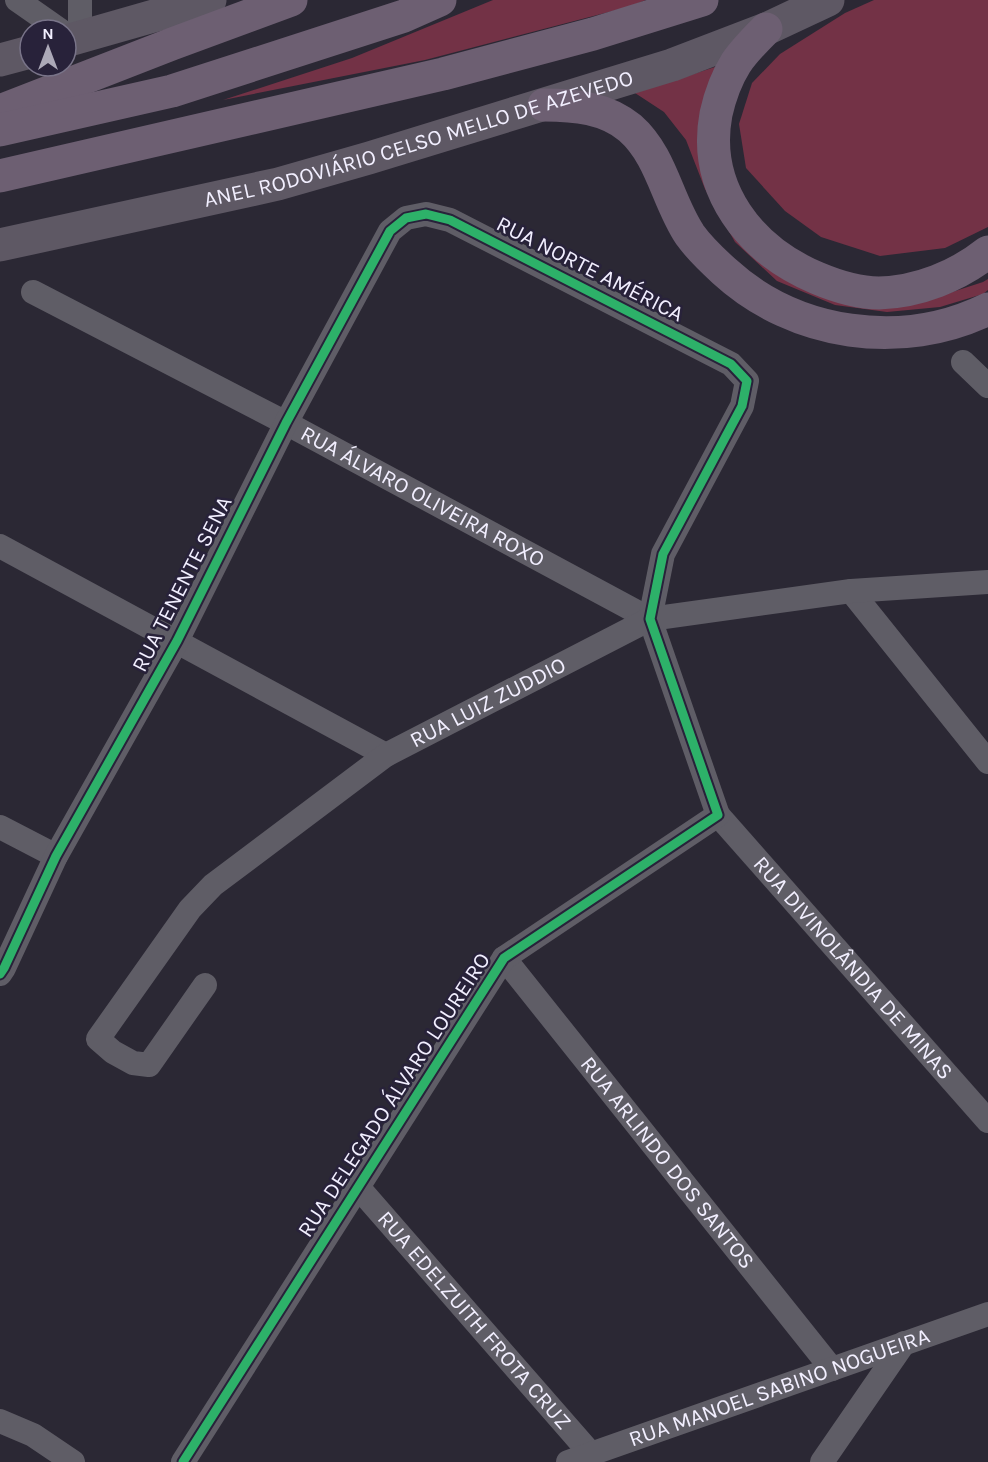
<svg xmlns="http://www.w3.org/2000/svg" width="988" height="1462" font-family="Karla,sans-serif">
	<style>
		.green { fill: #733246 }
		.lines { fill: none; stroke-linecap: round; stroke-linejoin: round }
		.street { stroke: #5f5d66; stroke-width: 24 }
		.secondary { stroke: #5e5864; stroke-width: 33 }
		.highway { stroke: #6d5f72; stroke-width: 33 }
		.cycleway-casing { stroke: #28223a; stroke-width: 13 }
		.cycleway { stroke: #2db169; stroke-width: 9 }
		.labels { text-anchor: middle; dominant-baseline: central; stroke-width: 5; stroke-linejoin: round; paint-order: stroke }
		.street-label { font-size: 22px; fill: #f2efff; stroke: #28223a }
	</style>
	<rect width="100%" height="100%" fill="#2b2834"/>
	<g class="green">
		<polygon points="493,0 646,0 628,7 425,60 223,100 352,58"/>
		<polygon points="874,0 988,0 988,227 945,248 880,256 821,237 785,211 746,168 739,124 752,83 780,54 845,13"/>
		<polygon points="718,66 705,161 791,276 943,295 983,282 988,279 988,290 983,294 940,307 887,312 835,305 777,281 735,242 705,189 686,140 664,112 635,93"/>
	</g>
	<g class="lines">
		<g class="street">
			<polyline points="17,0 60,30"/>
			<polyline points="80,0 80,21 84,36"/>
			<path id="s1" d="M33 292 286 423 650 619"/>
			<polyline points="963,362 988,386"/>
			<polyline points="0,546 386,755"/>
			<polyline points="851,591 988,762"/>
			<path id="s2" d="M718 815 988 1121"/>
			<polyline points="0,827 56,856"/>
			<path id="s3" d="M504 958 832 1369"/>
			<polyline points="0,974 4,968 56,856 177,641 286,423 390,231 406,218 426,214 450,220 731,364 747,381 742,406 663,554 650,619 718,815 504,958 183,1462"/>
			<path id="s4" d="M205 985 149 1065 133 1063 113 1052 98 1039 190 909 213 885 386 755 650 619 851 591 988 582"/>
			<path id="s5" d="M358 1187 591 1454"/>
			<polyline points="0,1421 33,1435 73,1462"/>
			<path id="s6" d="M568 1462 988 1314"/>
			<polyline points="822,1462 904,1343"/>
		</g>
		<g class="secondary">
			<polyline points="66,41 210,0"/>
			<polyline points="0,60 30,52"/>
			<path id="s7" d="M0 245 278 184 369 158 672 65 766 29 828 0"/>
		</g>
		<g class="highway">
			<path d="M766 29C755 40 744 51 736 63 726 79 720 96 716 114 702 189 750 250 817 278 836 286 858 293 879 293 918 292 958 276 988 252"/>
			<path d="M544 105C575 105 606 108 630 128 662 156 667 201 690 235 700 249 712 260 724 271 795 336 902 351 988 309"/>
			<polyline points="0,111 172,44 291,0"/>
			<polyline points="0,130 172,91 404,16 440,0"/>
			<polyline points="0,176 443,74 593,34 702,0"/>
		</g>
		<g class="cycleway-casing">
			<polyline id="cycleway" points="0,974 4,968 56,856 177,641 286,423 390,231 406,218 426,214 450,220 731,364 747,381 742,406 663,554 650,619 718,815 504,958 183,1462"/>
		</g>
		<use href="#cycleway" class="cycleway"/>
	</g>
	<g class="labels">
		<g class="street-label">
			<text stroke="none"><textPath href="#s7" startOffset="432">ANEL RODOVIÁRIO CELSO MELLO DE AZEVEDO</textPath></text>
			<text transform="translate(590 269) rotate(27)">RUA NORTE AMÉRICA</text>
			<text stroke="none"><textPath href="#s1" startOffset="440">RUA ÁLVARO OLIVEIRA ROXO</textPath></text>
			<text transform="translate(182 584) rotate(-63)">RUA TENENTE SENA</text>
			<text stroke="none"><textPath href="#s4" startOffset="680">RUA LUIZ ZUDDIO</textPath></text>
			<text stroke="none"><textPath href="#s2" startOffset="204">RUA DIVINOLÂNDIA DE MINAS</textPath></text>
			<text transform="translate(394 1095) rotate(-57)">RUA DELEGADO ÁLVARO LOUREIRO</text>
			<text stroke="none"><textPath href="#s3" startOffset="262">RUA ARLINDO DOS SANTOS</textPath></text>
			<text stroke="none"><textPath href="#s5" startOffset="177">RUA EDELZUITH FROTA CRUZ</textPath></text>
			<text stroke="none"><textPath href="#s6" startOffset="224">RUA MANOEL SABINO NOGUEIRA</textPath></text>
		</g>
	</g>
	<g transform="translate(48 48)"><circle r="28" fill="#28223a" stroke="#797489" stroke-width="1.5"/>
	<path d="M0-4.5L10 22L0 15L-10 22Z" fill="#aca9b8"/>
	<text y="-9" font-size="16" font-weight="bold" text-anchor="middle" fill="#f2efff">N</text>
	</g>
</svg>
